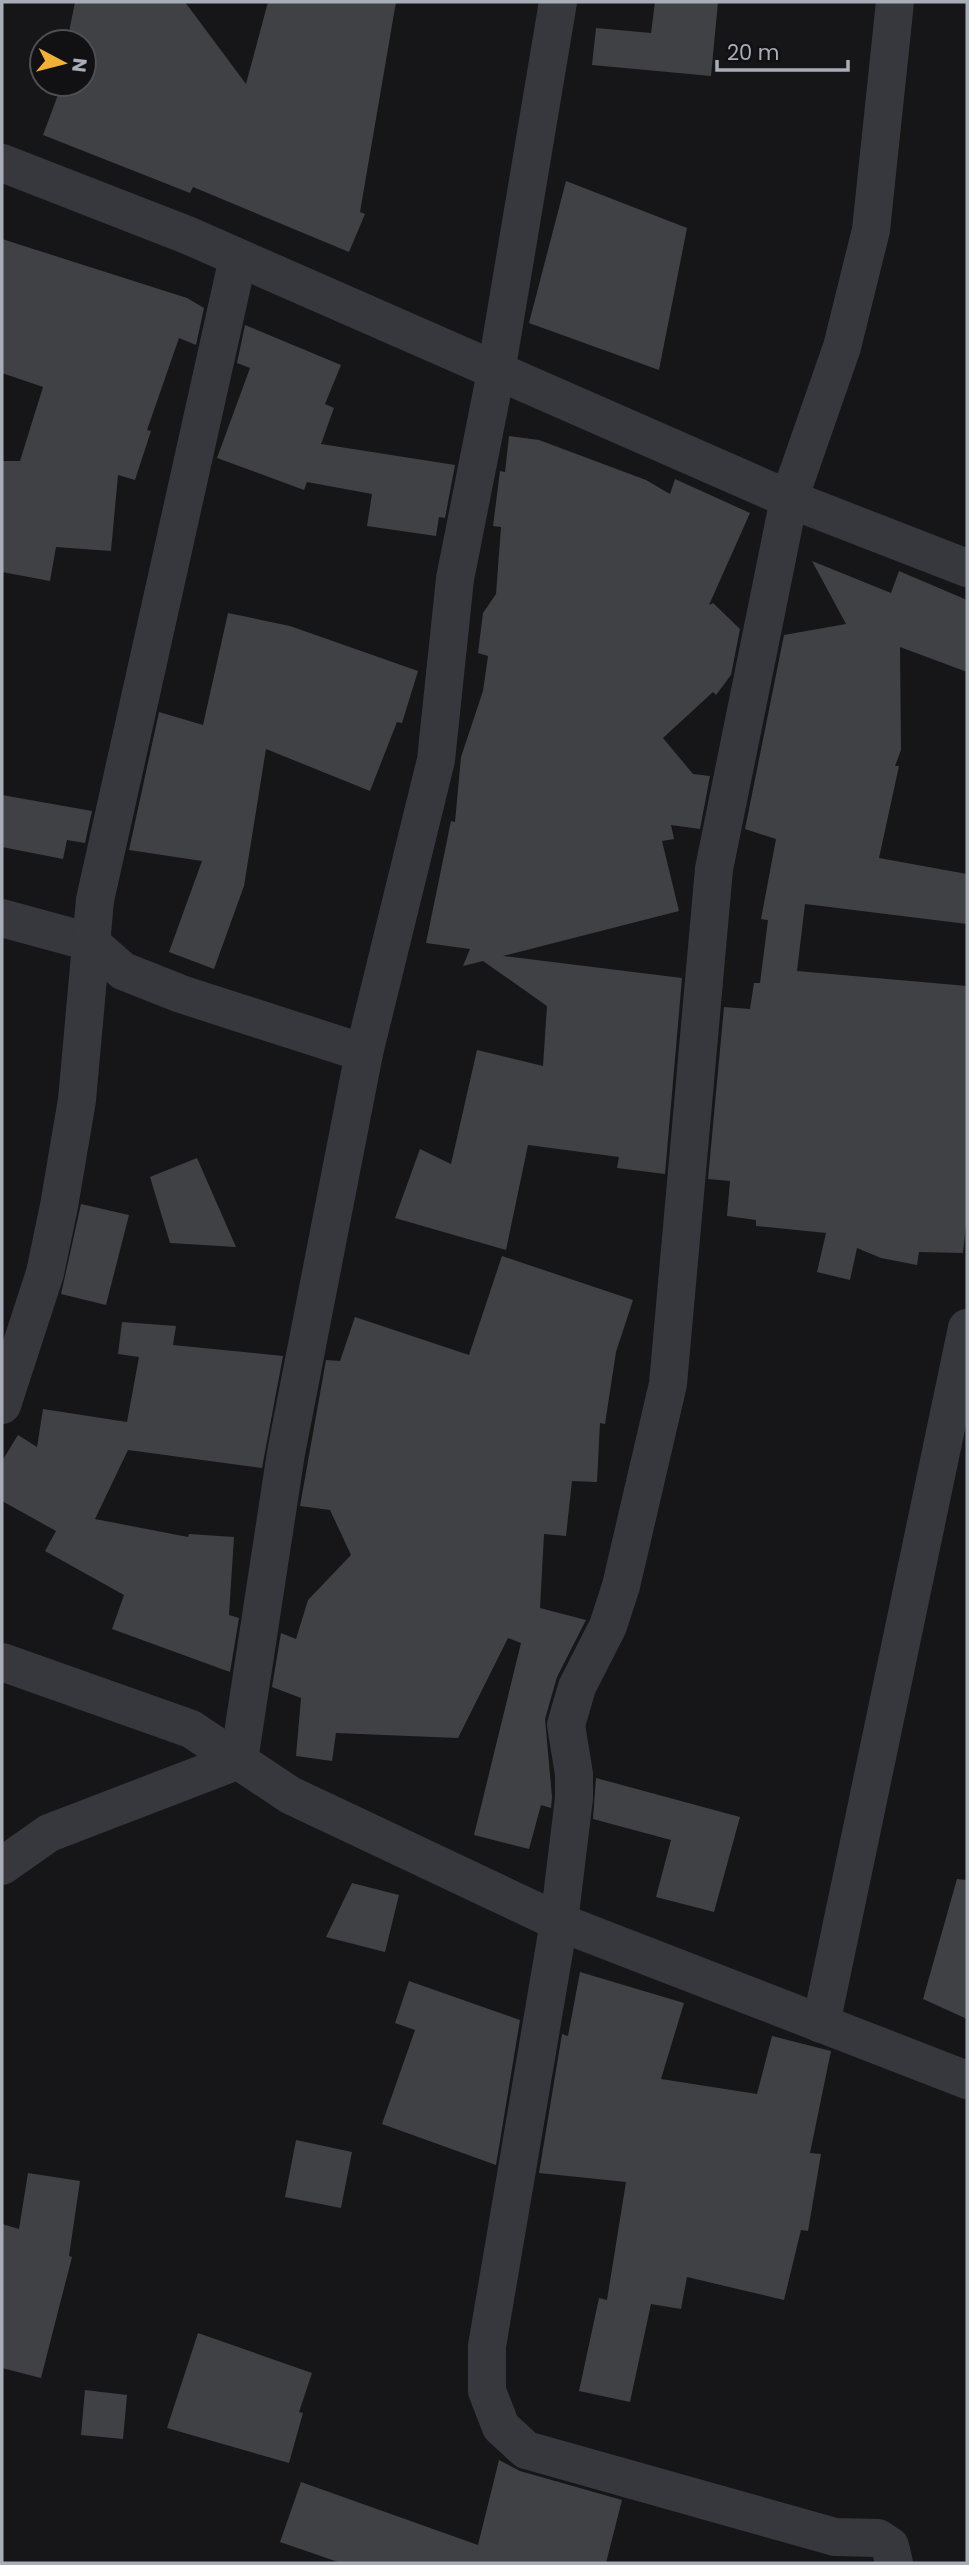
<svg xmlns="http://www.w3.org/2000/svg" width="969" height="2565" font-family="Poppins,sans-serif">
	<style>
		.building { fill: #404145 }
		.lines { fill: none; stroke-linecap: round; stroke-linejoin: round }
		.minor { stroke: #37383d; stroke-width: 38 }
	</style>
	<rect width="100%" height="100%" fill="#161618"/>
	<g class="building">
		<polygon points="75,2 185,2 246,84 268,2 396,2 360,212 365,214 349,252 193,187 190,193 43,135 62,84 84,84 84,42 67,42"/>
		<polygon points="655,2 718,2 711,76 592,65 596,28 651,33"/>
		<polygon points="566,181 687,228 659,370 529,323"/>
		<polygon points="2,239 187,298 204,308 196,345 179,338 147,430 151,431 135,480 118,475 111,551 56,547 50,581 2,572 2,461 20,461 43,387 2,373"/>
		<polygon points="245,325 341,365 325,404 334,408 321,444 455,465 445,518 439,517 436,536 367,526 372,494 307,482 304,490 217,458 250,368 237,363"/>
		<polygon points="509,436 539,440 646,480 670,494 675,479 750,513 709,605 713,603 740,629 731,675 716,695 713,692 663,738 693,774 710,776 700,829 671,825 674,839 662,841 679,911 503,956 682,978 665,1174 617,1168 619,1157 528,1145 506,1250 395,1218 420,1149 451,1164 477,1050 543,1066 547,1006 483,961 463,966 470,949 426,943 451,821 455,822 461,757 483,691 488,656 478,653 483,613 496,594 501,527 493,526 500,471 505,472"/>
		<polygon points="812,561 891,593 899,571 967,600 967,672 900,647 901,750 895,766 899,766 879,858 967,874 967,924 805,904 797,971 967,986 967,1215 963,1253 919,1252 917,1265 881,1258 857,1248 850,1280 817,1272 826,1233 756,1226 756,1220 727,1216 730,1181 708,1179 724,1007 750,1009 754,983 760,983 768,920 761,919 776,839 745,829 784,635 846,624"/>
		<polygon points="228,613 290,626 418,671 402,723 397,722 370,791 266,749 244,886 214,969 169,952 202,861 129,850 159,712 203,725"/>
		<polygon points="2,795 92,811 85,843 67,840 63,859 2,847"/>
		<polygon points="197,1158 236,1247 170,1243 150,1177"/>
		<polygon points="81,1204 129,1215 106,1305 61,1294"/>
		<polygon points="502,1256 633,1300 616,1352 605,1424 600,1423 597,1482 572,1481 566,1536 544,1534 540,1608 586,1620 557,1677 545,1719 552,1797 551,1808 541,1805 529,1849 474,1835 521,1643 508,1638 458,1738 336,1733 332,1761 296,1756 301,1698 272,1687 281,1633 296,1639 308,1600 351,1555 330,1510 300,1506 326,1360 340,1361 355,1317 469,1355"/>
		<polygon points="122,1322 176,1326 173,1345 283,1356 262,1468 128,1450 95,1519 188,1537 189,1534 234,1537 229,1615 239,1618 230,1672 112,1629 124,1595 45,1551 56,1531 2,1501 2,1461 18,1435 37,1447 43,1409 127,1422 139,1357 118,1354"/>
		<polygon points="596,1778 740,1817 714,1912 656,1897 671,1840 593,1819"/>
		<polygon points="957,1879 967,1880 967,2019 923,1999"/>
		<polygon points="352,1883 399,1895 385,1952 326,1937"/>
		<polygon points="580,1972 684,2003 661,2079 757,2094 772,2036 831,2051 810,2153 821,2154 808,2231 801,2230 784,2300 687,2277 681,2309 651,2304 630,2402 579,2391 599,2298 607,2300 626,2182 539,2173 562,2034 568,2036"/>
		<polygon points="409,1981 520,2020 496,2165 382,2124 415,2030 395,2023"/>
		<polygon points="296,2140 352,2152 341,2208 285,2197"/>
		<polygon points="28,2173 80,2181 69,2256 72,2257 41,2378 2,2368 2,2224 19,2229"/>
		<polygon points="198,2333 312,2373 299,2412 303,2413 289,2463 167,2428"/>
		<polygon points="85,2390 127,2395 123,2439 81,2435"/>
		<polygon points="499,2460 520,2471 622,2500 606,2563 341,2563 280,2542 301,2482 478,2545"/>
	</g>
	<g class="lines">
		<g class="minor">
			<polyline points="2,163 187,235 789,499 967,568"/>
			<polyline points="2,918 90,942 123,971 181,994 364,1053"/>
			<polyline points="2,1405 45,1273 59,1206 77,1100 95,900 238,258"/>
			<polyline points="2,1662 191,1729 290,1795 559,1922 967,2080"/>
			<polyline points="2,1866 49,1833 239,1760 286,1453 364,1053 436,760 455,579 496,372 558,2"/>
			<polyline points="821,2024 967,1328"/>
			<polyline points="894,2563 890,2546 878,2538 835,2537 526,2450 501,2427 487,2391 487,2346 559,1922 574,1798 574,1774 566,1725 577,1687 608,1626 621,1586 668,1384 714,869 789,499 842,347 871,230 895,2"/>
		</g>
	</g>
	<rect width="969" height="2565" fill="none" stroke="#a8adb8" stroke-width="7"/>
	<g transform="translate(63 63) rotate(97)"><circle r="33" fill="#111113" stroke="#4d4f55" stroke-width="2"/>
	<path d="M0-5L12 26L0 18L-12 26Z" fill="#f2b134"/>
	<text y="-10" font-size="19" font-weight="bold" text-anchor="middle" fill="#a8adb8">N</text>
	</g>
	<path d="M717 60v10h131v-10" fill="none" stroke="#a8adb8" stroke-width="3.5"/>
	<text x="727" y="60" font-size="21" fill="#a8adb8" stroke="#111113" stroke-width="5" paint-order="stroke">20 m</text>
</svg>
